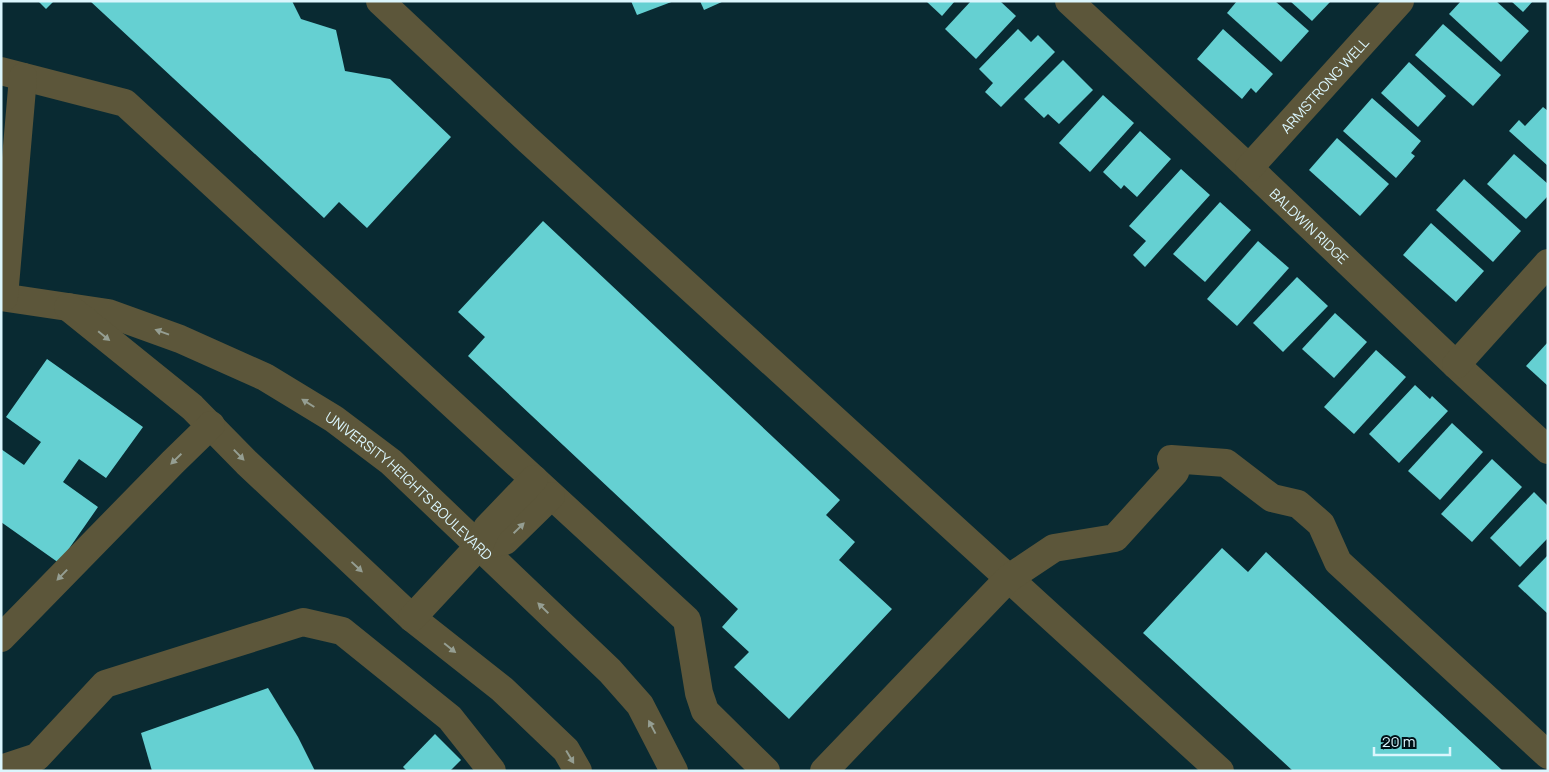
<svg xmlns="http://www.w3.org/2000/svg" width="1549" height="772" font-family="Manrope,sans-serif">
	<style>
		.building { fill: #65d0d2 }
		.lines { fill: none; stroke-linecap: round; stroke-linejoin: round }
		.minor { stroke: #5c563a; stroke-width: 28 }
		.oneway { fill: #959e92 }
		.labels { text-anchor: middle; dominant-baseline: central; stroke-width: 5; stroke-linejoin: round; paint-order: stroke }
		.street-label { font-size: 14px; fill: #dbf6fd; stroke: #001117 }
	</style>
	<rect width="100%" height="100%" fill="#092a32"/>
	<g class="building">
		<polygon points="38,1 54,1 46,9"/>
		<polygon points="90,1 292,1 301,19 336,30 345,71 390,79 451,137 367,228 339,202 324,218"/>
		<polygon points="631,1 674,1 637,15"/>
		<polygon points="700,1 724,1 704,10"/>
		<polygon points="926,1 955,1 942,16"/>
		<polygon points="971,1 1000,1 1016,16 976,59 945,29"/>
		<polygon points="1237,1 1275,1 1309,31 1281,62 1227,13"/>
		<polygon points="1290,1 1331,1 1312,21"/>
		<polygon points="1461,1 1496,1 1529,31 1501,62 1449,14"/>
		<polygon points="1511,1 1533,1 1523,12"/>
		<polygon points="1443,24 1501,75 1473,106 1415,55"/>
		<polygon points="1018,29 1031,42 1038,35 1055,52 1001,107 985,92 993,83 979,69"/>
		<polygon points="1223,29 1273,74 1256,93 1251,88 1242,99 1197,59"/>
		<polygon points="1063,60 1093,90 1059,124 1048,114 1044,118 1024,99"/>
		<polygon points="1409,62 1446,96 1418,127 1381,93"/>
		<polygon points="1103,95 1134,123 1090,172 1059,143"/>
		<polygon points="1372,98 1421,141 1411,153 1415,156 1396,178 1343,131"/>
		<polygon points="1543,107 1548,111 1548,166 1509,131 1519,120 1525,126"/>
		<polygon points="1140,131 1171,159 1137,197 1124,185 1121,189 1103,172"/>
		<polygon points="1337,138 1389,184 1360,216 1309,170"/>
		<polygon points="1514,154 1548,184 1548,196 1526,219 1487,184"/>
		<polygon points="1181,169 1210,195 1145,267 1133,255 1146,241 1129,226"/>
		<polygon points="1464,179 1521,231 1493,262 1436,210"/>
		<polygon points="1220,202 1251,230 1205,282 1173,254"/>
		<polygon points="543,221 840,500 826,515 855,542 839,560 892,609 789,719 734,667 749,652 722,627 738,609 468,356 485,337 458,312"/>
		<polygon points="1431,223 1484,271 1456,302 1403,255"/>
		<polygon points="1258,241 1289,268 1237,326 1207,299"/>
		<polygon points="1297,277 1328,306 1283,352 1253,323"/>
		<polygon points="1335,313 1367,342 1334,378 1302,349"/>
		<polygon points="1548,342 1548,386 1526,366"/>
		<polygon points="1376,350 1406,377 1354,434 1324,407"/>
		<polygon points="47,359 143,427 106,478 79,459 63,482 98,507 59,563 1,522 1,449 24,465 41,442 6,417"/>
		<polygon points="1415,385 1430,399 1432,396 1448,411 1399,463 1369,434"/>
		<polygon points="1452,423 1483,452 1440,500 1408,471"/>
		<polygon points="1492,459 1522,487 1472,542 1441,514"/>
		<polygon points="1534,492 1548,506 1548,538 1520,567 1490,538"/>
		<polygon points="1222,548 1248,572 1266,552 1503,771 1293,771 1143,633"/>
		<polygon points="1548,555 1548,614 1518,586"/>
		<polygon points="268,688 298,737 315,771 152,771 141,733"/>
		<polygon points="435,734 461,760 450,771 407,771 403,767"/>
	</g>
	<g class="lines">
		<g class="minor">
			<polyline points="380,1 528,140 1220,771"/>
			<path id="s1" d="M1069 1 1249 168 1456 365 1548 450"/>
			<polyline points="1,71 125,103 687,620 699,693 705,711 766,771"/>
			<path id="s2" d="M1249 168 1400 1"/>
			<path id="s3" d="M1 297 108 313 180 339 265 377 334 419 391 462 610 671 640 705 674 771"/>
			<polyline points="4,297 23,77"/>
			<polyline points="68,307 192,407 247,463 412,618 502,689 566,750 578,771"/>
			<polyline points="1456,365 1548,263"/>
			<polyline points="479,546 505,541 551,496"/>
			<polyline points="412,618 479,546 487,528 534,479"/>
			<polyline points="1,638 173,462 211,425"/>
			<polyline points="1,769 37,757 105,684 303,622 342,631 450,718 492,771"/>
			<polyline points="824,771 1009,578 1054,548 1115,538 1175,472 1171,459 1226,463 1272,498 1298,504 1321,524 1338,562 1548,755"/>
		</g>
	</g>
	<defs><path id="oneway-solid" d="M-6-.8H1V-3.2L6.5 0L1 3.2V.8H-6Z" transform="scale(1.25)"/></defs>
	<g class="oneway">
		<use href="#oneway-solid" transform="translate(162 332) rotate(-160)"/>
		<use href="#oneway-solid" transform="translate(104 336) rotate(39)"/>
		<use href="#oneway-solid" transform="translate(308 403) rotate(-148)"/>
		<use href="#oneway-solid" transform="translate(239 455) rotate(46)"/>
		<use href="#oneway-solid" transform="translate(176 459) rotate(136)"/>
		<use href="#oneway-solid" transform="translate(519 528) rotate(-44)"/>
		<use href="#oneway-solid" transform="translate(357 567) rotate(43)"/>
		<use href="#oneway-solid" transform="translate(62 575) rotate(134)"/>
		<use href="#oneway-solid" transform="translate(543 608) rotate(-136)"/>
		<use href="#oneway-solid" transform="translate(450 648) rotate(39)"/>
		<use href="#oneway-solid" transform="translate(652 727) rotate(-118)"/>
		<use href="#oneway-solid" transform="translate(570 757) rotate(59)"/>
	</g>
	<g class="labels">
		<g class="street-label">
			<text stroke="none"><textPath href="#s2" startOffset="112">ARMSTRONG WELL</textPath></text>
			<text stroke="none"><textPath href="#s1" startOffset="329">BALDWIN RIDGE</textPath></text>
			<text stroke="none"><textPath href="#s3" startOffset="459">UNIVERSITY HEIGHTS BOULEVARD</textPath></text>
		</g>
	</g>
	<rect width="1549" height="772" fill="none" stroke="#dbf6fd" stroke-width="5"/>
	<path d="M1374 747v8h76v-8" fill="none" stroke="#dbf6fd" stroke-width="2.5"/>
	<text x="1382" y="747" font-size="15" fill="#dbf6fd" stroke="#001117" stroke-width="4" paint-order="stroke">20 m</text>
</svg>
